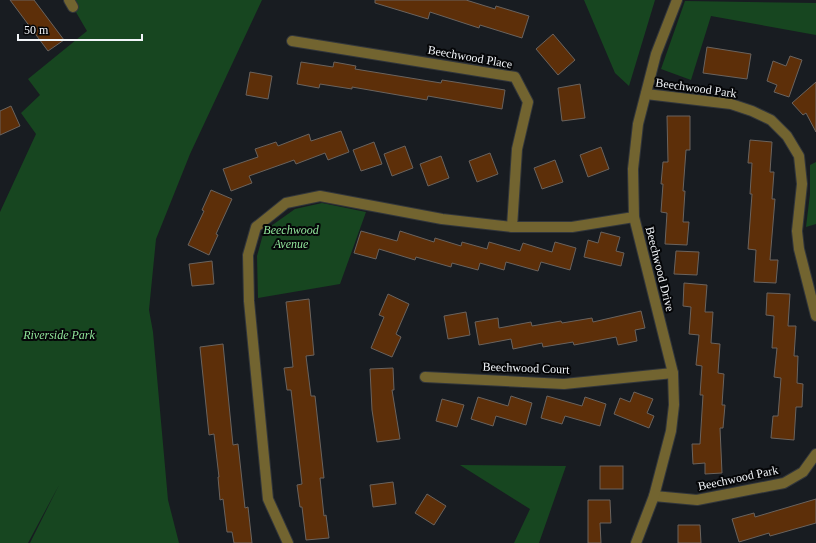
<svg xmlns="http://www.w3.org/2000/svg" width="816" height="543" font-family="Georgia,serif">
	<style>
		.green { fill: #174620 }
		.building { fill: #5d2f09; stroke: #6a635e }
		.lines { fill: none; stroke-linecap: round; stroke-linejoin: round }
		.street-casing { stroke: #32363b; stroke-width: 12 }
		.street { stroke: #726430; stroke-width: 10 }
		.labels { text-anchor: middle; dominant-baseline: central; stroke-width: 4; stroke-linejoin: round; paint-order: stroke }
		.street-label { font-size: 12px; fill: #f2f5f9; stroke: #050608 }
		.park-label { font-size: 12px; font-style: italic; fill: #91e69b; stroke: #050608 }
	</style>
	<rect width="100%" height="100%" fill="#181c21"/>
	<g class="green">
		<polygon points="75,0 262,0 190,154 156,239 149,310 153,332 168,500 179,543 30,543 59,485 28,543 0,543 0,212 36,134 21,113 40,95 28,79 87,31 73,7"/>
		<polygon points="584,0 655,0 629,86 615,73"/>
		<polygon points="685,1 816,3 816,35 711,16 691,80 661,69"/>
		<polygon points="816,162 816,224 806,227 810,194 810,165"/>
		<polygon points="322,203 366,212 340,284 258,298 257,256 264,231 295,209"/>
		<polygon points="460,465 566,466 539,543 514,543 530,509"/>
	</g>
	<g class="building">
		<polygon points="10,0 34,0 64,40 48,51"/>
		<polygon points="375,0 466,0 495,9 496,6 529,16 522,38 480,25 479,28 430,12 428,19 375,3"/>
		<polygon points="553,34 575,60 558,75 536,49"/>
		<polygon points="707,47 751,54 747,79 703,73"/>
		<polygon points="790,56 802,60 789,97 774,92 777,85 767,81 773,61 786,66"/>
		<polygon points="301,62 333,67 334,62 356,66 355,69 441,83 442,80 505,90 502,109 428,96 427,100 352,87 352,89 320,84 319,88 297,84"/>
		<polygon points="250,72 272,76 268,99 246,95"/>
		<polygon points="816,82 816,132 806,113 803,115 792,103"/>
		<polygon points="580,84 585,118 562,121 558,88"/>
		<polygon points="11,106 20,126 0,135 0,111"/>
		<polygon points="667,116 690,116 690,150 686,150 683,191 685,191 683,222 689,222 687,245 665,244 667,213 661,212 663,184 661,184 663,162 668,162"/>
		<polygon points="341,131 349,152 328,160 325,153 296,164 294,160 249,176 252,183 231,191 223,169 258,157 255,149 276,142 278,146 309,134 311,141"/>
		<polygon points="750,140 772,142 770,172 774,172 772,199 775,199 770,260 778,260 776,283 754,282 756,250 748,249 752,194 750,194 752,163 748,163"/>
		<polygon points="374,142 382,164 361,171 353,150"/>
		<polygon points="405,146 413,168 392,176 384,154"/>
		<polygon points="601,147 609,169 588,177 580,155"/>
		<polygon points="490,153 498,174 477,182 469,161"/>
		<polygon points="441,156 449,178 428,186 420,164"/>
		<polygon points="555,160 563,182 542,189 534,168"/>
		<polygon points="211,190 232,199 216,234 218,235 209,255 188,245 204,211 202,210"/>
		<polygon points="361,231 397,241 400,231 434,242 435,238 461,246 462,242 487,249 489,242 520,251 523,243 552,252 555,242 576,248 570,270 541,262 538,271 506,262 504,270 480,263 478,270 452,263 451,267 416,257 415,260 379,249 376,259 354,253"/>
		<polygon points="601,232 620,237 616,251 624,253 621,266 584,257 588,240 598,243"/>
		<polygon points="676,251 699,252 697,275 674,274"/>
		<polygon points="212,261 214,284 192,286 189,264"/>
		<polygon points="684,283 707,285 705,312 713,312 711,343 720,344 718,373 724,374 722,405 725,405 723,428 720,428 722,473 705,474 705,463 693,464 692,444 700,444 703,395 700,395 702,366 696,365 699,335 689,334 691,307 683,306"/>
		<polygon points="767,293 790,294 788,326 796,326 794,356 798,356 797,383 803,384 802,407 796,407 794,440 771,438 773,416 778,416 781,378 774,377 777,348 772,348 774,316 766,315"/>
		<polygon points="388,294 409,304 396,334 401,337 392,357 371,348 384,317 379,315"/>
		<polygon points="309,299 314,355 306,356 311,396 315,396 324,478 320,478 324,516 326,515 329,538 306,540 302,507 300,507 297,485 302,484 291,390 287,390 284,368 293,367 286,302"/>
		<polygon points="641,311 645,328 635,330 637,341 618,345 616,337 574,345 573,342 543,347 542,343 513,349 511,339 479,345 475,322 498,318 499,328 531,322 532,326 561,321 562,323 592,318 593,322"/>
		<polygon points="466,312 470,335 448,339 444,316"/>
		<polygon points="223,344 233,445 238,444 245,508 248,507 252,543 234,543 232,532 227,532 223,499 220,500 218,477 219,477 214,434 209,435 200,347"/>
		<polygon points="393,368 394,390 392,390 400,439 377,442 372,410 370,369"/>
		<polygon points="634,392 653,399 647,413 654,416 649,428 614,414 620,398 630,402"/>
		<polygon points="511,396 532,403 526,425 496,416 493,426 471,419 478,397 508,406"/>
		<polygon points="547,396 582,406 585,397 606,404 600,426 565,416 562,424 541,418"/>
		<polygon points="442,399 464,405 457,427 436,421"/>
		<rect x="600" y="466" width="23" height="23"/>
		<polygon points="393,482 396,504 373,507 370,485"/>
		<polygon points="427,494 446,506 434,525 415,513"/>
		<polygon points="816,499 816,523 770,536 769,533 739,542 732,519 754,513 755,517"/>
		<polygon points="588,500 610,500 611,523 600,523 601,543 588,543"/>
		<polygon points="678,525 700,525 701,543 678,543"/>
	</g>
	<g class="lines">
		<g class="street-casing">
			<g id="street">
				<polyline points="69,0 73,7"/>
				<polyline points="292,41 515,77 528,102 517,149 512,227"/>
				<polyline points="646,94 731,104 752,111 771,120 787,136 799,156 802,184 797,231 799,249 816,316"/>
				<polyline points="425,377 564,384 673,373"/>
				<polyline points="654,496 697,500 784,483 803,472 816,454"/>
				<polyline points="288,543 268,499 249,301 248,255 256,227 286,203 320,196 442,219 512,227 572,227 634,217"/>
				<polyline points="636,543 654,496 671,431 674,405 673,373 634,217 633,169 638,124 656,54 677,0"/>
			</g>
		</g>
		<use href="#street" class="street"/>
	</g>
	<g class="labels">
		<g class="street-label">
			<text transform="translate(470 57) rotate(10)">Beechwood Place</text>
			<text transform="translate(696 88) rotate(8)">Beechwood Park</text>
			<text transform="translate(660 269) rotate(76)">Beechwood Drive</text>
			<text transform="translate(526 368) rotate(2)">Beechwood Court</text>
			<text transform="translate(738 478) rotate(-12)">Beechwood Park</text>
		</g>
		<g class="park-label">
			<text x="291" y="230">Beechwood<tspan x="291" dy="14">Avenue</tspan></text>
			<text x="59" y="335">Riverside Park</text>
		</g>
	</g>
	<path d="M18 34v6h124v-6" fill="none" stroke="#f2f5f9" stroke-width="2"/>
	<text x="24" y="34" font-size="12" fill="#f2f5f9" stroke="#050608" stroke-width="3" paint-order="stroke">50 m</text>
</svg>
